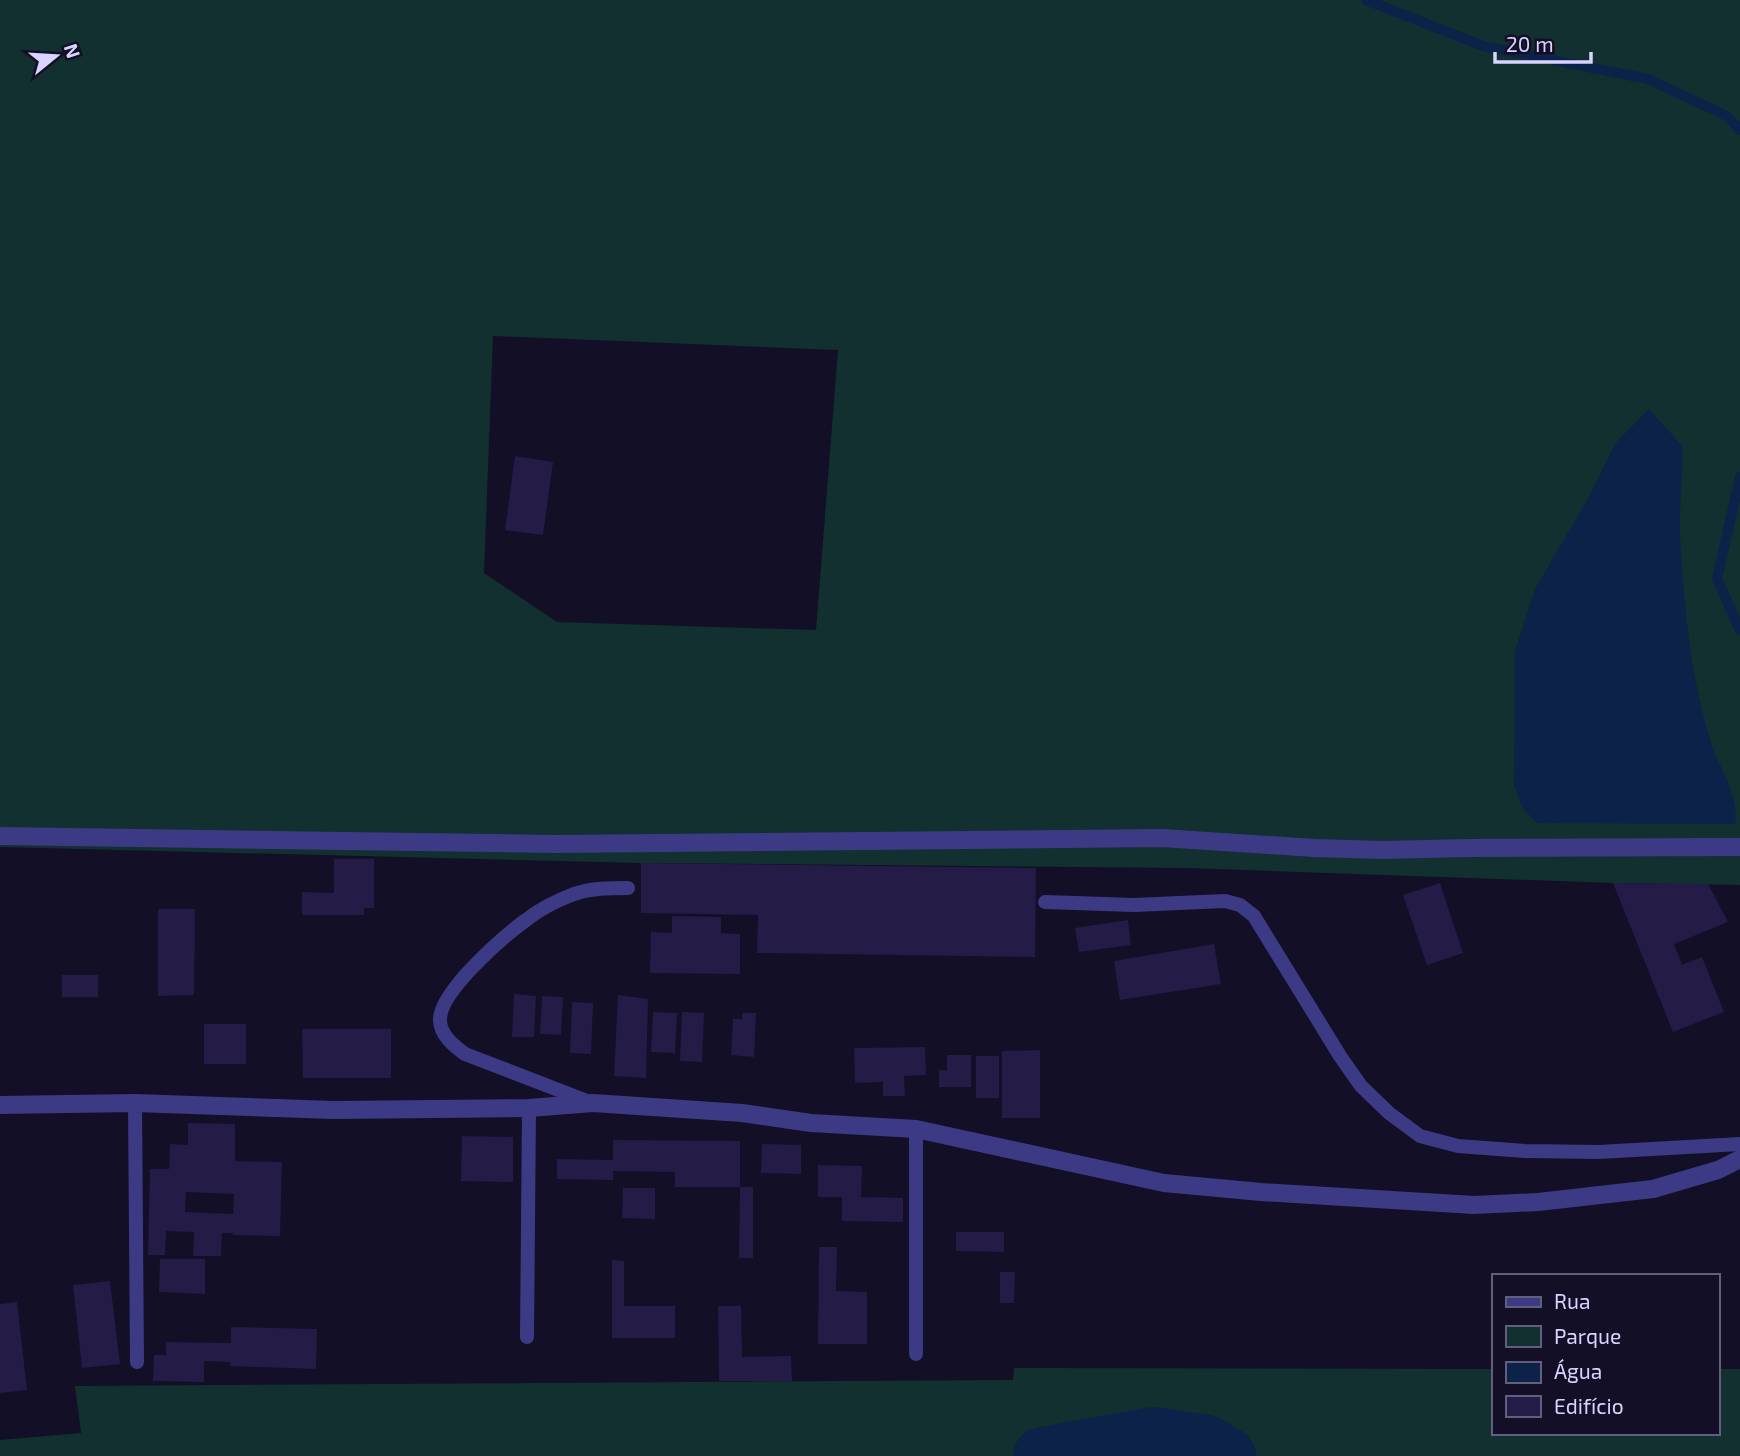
<svg xmlns="http://www.w3.org/2000/svg" width="1740" height="1456" font-family="'Exo 2',sans-serif">
	<style>
		.green { fill: #12302f; fill-rule: evenodd }
		.water { fill: #0c2248 }
		.lines { fill: none; stroke-linecap: round; stroke-linejoin: round }
		.stream { stroke: #0c2248; stroke-width: 10 }
		.river { stroke: #0c2248; stroke-width: 58 }
		.building { fill: #241b47; fill-rule: evenodd }
		.lane { stroke: #3d3a85; stroke-width: 14 }
		.street { stroke: #3d3a85; stroke-width: 18 }
	</style>
	<rect width="100%" height="100%" fill="#130f26"/>
	<g class="green">
		<path d="M0 0H1740V885L1613 883 1188 868 641 863 0 847ZM493 336 838 350 816 630 557 622 484 573Z"/>
		<polygon points="1014,1368 1493,1369 1493,1433 1717,1433 1717,1369 1740,1369 1740,1456 0,1456 0,1440 81,1433 75,1386 1013,1380"/>
	</g>
	<path class="water" d="M1649 409 1683 447C1682 482 1678 518 1681 553 1685 616 1692 682 1711 742 1719 768 1740 797 1735 824L1537 823 1523 808 1514 786 1515 651 1535 589 1589 497 1615 444Z"/>
	<g class="lines">
		<g class="stream">
			<polyline points="1366,0 1483,46 1648,79 1727,116 1740,130"/>
			<polyline points="1740,477 1717,579 1740,630"/>
		</g>
		<polyline class="river" points="1042,1456 1153,1436 1207,1444 1227,1456"/>
	</g>
	<g class="building">
		<polygon points="515,456 553,462 543,535 505,530"/>
		<polygon points="334,859 374,859 374,908 364,908 364,915 302,915 302,892 334,893"/>
		<polygon points="641,863 1036,868 1035,957 757,953 758,915 641,913"/>
		<polygon points="1440,883 1463,953 1427,965 1403,895"/>
		<polygon points="1613,883 1708,884 1728,922 1674,944 1682,965 1702,957 1724,1012 1673,1032"/>
		<polygon points="158,909 195,909 194,995 158,996"/>
		<polygon points="672,916 721,917 721,933 740,934 740,974 650,973 651,932 672,933"/>
		<polygon points="1128,920 1131,945 1079,952 1075,928"/>
		<polygon points="1214,944 1221,984 1120,1000 1114,961"/>
		<rect x="62" y="975" width="36" height="22"/>
		<polygon points="514,994 536,996 534,1037 512,1037"/>
		<polygon points="618,995 648,999 646,1078 614,1076"/>
		<polygon points="542,996 563,997 561,1035 540,1034"/>
		<polygon points="572,1002 593,1003 591,1054 570,1053"/>
		<polygon points="653,1012 677,1013 675,1053 651,1052"/>
		<polygon points="682,1012 704,1013 702,1062 680,1061"/>
		<polygon points="742,1013 756,1013 754,1057 731,1055 733,1019 742,1019"/>
		<rect x="204" y="1024" width="42" height="40"/>
		<polygon points="302,1029 391,1029 391,1078 303,1078"/>
		<polygon points="925,1047 926,1075 904,1076 905,1096 883,1096 883,1082 855,1083 854,1048"/>
		<polygon points="1040,1050 1040,1118 1002,1118 1002,1051"/>
		<polygon points="947,1055 971,1055 971,1087 939,1087 939,1070 947,1070"/>
		<rect x="976" y="1056" width="23" height="42"/>
		<path d="M188 1123 235 1124V1161L282 1162 280 1236 233 1235V1233H222L221 1256H193L194 1232 166 1231 165 1255H148L150 1169H169L170 1144 188 1145ZM186 1192 234 1194 233 1214 185 1212Z"/>
		<polygon points="462,1136 513,1137 513,1182 461,1181"/>
		<polygon points="613,1140 740,1141 740,1187 675,1187 675,1172 613,1171 613,1180 557,1179 557,1159 613,1160"/>
		<polygon points="762,1144 801,1145 801,1174 761,1173"/>
		<polygon points="818,1165 862,1166 861,1197 903,1198 903,1222 842,1221 842,1197 818,1197"/>
		<polygon points="740,1187 753,1187 753,1258 739,1258"/>
		<polygon points="623,1188 655,1188 655,1219 622,1218"/>
		<polygon points="956,1232 1004,1232 1004,1252 956,1251"/>
		<polygon points="819,1247 837,1247 836,1291 867,1292 867,1344 818,1344"/>
		<polygon points="160,1259 205,1259 205,1294 159,1292"/>
		<polygon points="612,1260 624,1261 624,1306 675,1306 675,1338 612,1338"/>
		<polygon points="1000,1272 1015,1272 1014,1303 1000,1303"/>
		<polygon points="110,1281 120,1364 82,1368 73,1285"/>
		<polygon points="17,1302 27,1390 0,1393 0,1304"/>
		<polygon points="718,1306 741,1306 742,1357 791,1356 792,1381 719,1381"/>
		<polygon points="231,1327 317,1329 316,1369 230,1366 230,1362 204,1361 204,1382 153,1381 154,1355 166,1355 166,1342 231,1343"/>
	</g>
	<g class="lines">
		<g class="lane">
			<polyline points="1045,902 1134,905 1225,901 1240,905 1254,916 1340,1056 1361,1086 1389,1113 1420,1136 1458,1146 1525,1151 1599,1152 1740,1144"/>
			<polyline points="135,1103 137,1362"/>
			<path d="M592 1103 465 1054C454 1046 440 1035 440 1020 439 992 504 936 526 920 540 909 558 900 574 894 592 888 610 888 628 888"/>
			<polyline points="527,1337 529,1108"/>
			<polyline points="916,1354 916,1129"/>
		</g>
		<g class="street">
			<polyline points="0,836 554,844 1162,838 1314,848 1383,850 1469,848 1740,847"/>
			<polyline points="0,1105 135,1103 333,1110 529,1108 593,1103 742,1113 811,1123 916,1129 1164,1183 1261,1192 1474,1205 1538,1202 1653,1189 1718,1170 1740,1159"/>
		</g>
	</g>
	<rect x="1492" y="1274" width="228" height="161" fill="#130f26" stroke="#625e7d" stroke-width="2"/>
	<rect x="1506" y="1297" width="35" height="10" fill="#3d3a85" stroke="#625e7d" stroke-width="2"/>
	<text x="1554" y="1309" font-size="21" fill="#d9d4ff">Rua</text>
	<rect x="1506" y="1326" width="35" height="21" fill="#12302f" stroke="#625e7d" stroke-width="2"/>
	<text x="1554" y="1344" font-size="21" fill="#d9d4ff">Parque</text>
	<rect x="1506" y="1362" width="35" height="21" fill="#0c2248" stroke="#625e7d" stroke-width="2"/>
	<text x="1554" y="1379" font-size="21" fill="#d9d4ff">Água</text>
	<rect x="1506" y="1396" width="35" height="21" fill="#241b47" stroke="#625e7d" stroke-width="2"/>
	<text x="1554" y="1414" font-size="21" fill="#d9d4ff">Edifício</text>
	<g transform="translate(56 56) rotate(72)" stroke="#130f26" stroke-width="5" paint-order="stroke">
	<path d="M0-5L12 26L0 18L-12 26Z" fill="#d9d4ff"/>
	<text y="-10" font-size="19" font-weight="bold" text-anchor="middle" fill="#d9d4ff">N</text>
	</g>
	<path d="M1495 52v10h96v-10" fill="none" stroke="#d9d4ff" stroke-width="3.5"/>
	<text x="1506" y="52" font-size="21" fill="#d9d4ff" stroke="#130f26" stroke-width="5" paint-order="stroke">20 m</text>
</svg>
